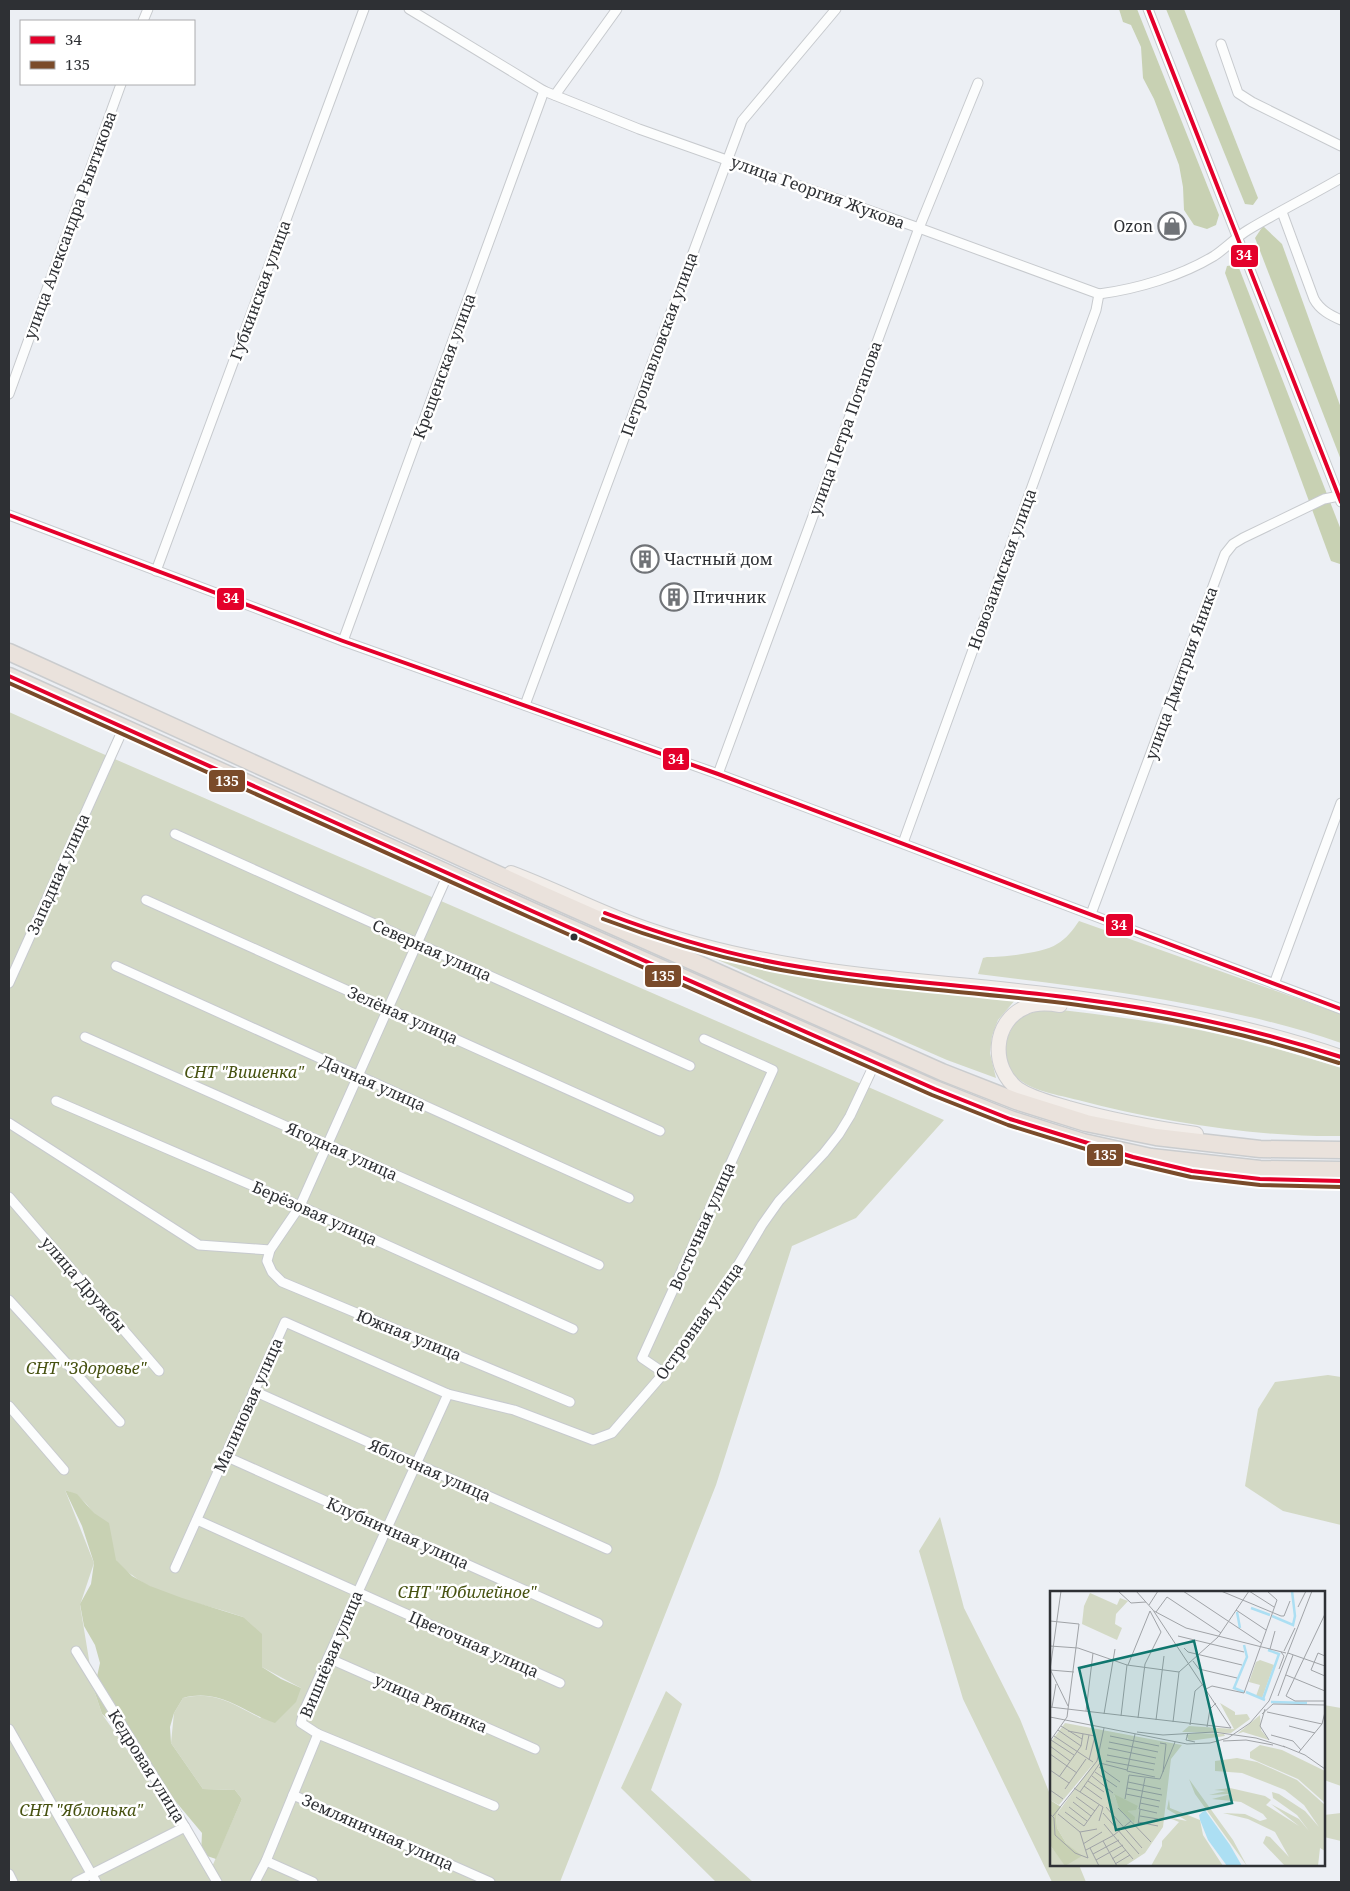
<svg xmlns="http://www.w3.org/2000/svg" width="1350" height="1891" font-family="'Noto Serif',serif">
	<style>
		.green { fill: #d3d9c5; fill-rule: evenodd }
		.forest { fill: #c8d1b3 }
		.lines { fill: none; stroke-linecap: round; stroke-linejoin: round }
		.street-casing { stroke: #c7cace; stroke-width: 11 }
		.primary-casing { stroke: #caccce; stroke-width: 16 }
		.highway-casing { stroke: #caccce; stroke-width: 19 }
		.street { stroke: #fcfdfd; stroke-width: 9 }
		.primary { stroke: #f2ede9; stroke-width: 14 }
		.highway { stroke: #eae2dc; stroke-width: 16 }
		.bus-1-casing { stroke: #fff; stroke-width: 8 }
		.bus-2-casing { stroke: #fff; stroke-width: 8 }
		.bus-1 { stroke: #e4002b; stroke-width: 4 }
		.bus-2 { stroke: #7a4b2a; stroke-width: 4 }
		.bus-dot { fill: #2e3034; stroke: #fff; stroke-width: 2 }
		.labels { text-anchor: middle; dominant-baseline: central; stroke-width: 5; stroke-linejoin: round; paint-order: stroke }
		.street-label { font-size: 16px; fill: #2e3034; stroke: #fff }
		.poi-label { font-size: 16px; fill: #2e3034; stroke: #fff; text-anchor: start }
		.park-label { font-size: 16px; font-style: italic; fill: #475211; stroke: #fff }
		.inset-river { fill: none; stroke: #acdff3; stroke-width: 2.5 }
		.inset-road { fill: none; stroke: #a0a3a7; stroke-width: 1 }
		.view { fill: #0f766e; fill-opacity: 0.15; stroke: #0f766e; stroke-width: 2.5 }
		.inset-edge { fill: none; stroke: #2e3034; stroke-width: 2.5 }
		.line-badge { stroke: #fff; stroke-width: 2 }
		.badge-label { font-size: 14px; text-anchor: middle; font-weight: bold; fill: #fff }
	</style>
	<rect width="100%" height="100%" fill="#eceff4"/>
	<g class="green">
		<path d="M9 712 94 750 944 1120 856 1218 792 1246 716 1485 560 1882H9ZM65 1490C98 1501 99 1534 115 1559 119 1565 126 1571 132 1575 162 1599 208 1604 243 1617L262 1667 301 1688 260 1718C233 1704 215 1690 183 1698L174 1713 171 1743 203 1789 235 1790 242 1799 211 1869 102 1714 94 1690 80 1605 94 1563Z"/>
		<path d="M1079 921 1341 1014V1043C1224 1003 1101 989 978 974L983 958 987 957C1004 957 1044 953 1057 944 1066 939 1073 930 1079 921Z"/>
		<polygon points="695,950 849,980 1016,999 998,1020 992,1036 990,1053 996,1078 947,1060"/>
		<path d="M1053 1009C1103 1015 1154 1021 1204 1031 1251 1041 1296 1054 1341 1068V1136C1255 1137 1162 1122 1078 1100 1059 1095 1030 1091 1015 1076 1004 1065 1003 1044 1011 1030 1020 1013 1035 1011 1053 1009Z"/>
		<polygon points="1328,1375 1341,1377 1341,1525 1283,1511 1245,1486 1258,1409 1275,1382"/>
		<polygon points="940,1517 964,1608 1020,1719 1051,1797 1051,1865 1079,1865 1086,1882 1052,1882 963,1699 919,1551"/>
		<polygon points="666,1691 682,1704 651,1790 753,1882 716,1882 621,1788"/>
		<polygon points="1324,1705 1341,1708 1341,1786 1324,1780"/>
		<polygon points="1341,1813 1341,1841 1324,1837 1324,1815"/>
	</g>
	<g class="forest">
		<polygon points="1119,9 1137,9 1219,215 1216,225 1207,229 1194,225 1184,210 1183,187 1179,165 1154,99 1143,78 1141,47 1131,25 1123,22"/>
		<polygon points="1166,9 1184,9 1258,198 1253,205 1245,204"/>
		<polygon points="1263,226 1282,244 1341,408 1341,460 1255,238"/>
		<polygon points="1233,265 1239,268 1341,530 1340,564 1331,561 1225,273 1227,266"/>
		<path d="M65 1490 77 1494 94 1513 109 1523 116 1560 132 1576 150 1586 182 1598 243 1617 262 1634V1667L281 1679 301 1688 296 1702 275 1723C242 1712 221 1688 183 1698L174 1713 170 1727 171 1743 203 1789 235 1790 242 1799 216 1859 201 1854 202 1833 166 1790 129 1738 102 1714 94 1690 100 1663 95 1645 84 1626 80 1604 91 1584 94 1563 82 1526Z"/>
	</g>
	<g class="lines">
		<g class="street-casing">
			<g id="street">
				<path d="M409 9 544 91 639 129 919 228 1099 294C1137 289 1181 276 1214 256 1226 248 1235 238 1248 230 1278 212 1310 196 1341 178"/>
				<polyline points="1148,9 1341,502"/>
				<polyline points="143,21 148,9"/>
				<polyline points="1221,44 1238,93 1252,102 1341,146"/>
				<polyline points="555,95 617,9"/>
				<path d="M1282 212 1314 299C1320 310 1330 315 1341 320"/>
				<polyline points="9,394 121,84"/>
				<polyline points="9,515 343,641 718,774 1341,1009"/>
				<polyline points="156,571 364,9"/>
				<polyline points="343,641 544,91"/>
				<polyline points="525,705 742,121 836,9"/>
				<polyline points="718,774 919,228 978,83"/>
				<polyline points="175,834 690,1066"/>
				<polyline points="903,843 1096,310 1099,294"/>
				<polyline points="448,874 300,1206 270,1250 267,1261 272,1272 282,1282 570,1402"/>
				<polyline points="146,900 660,1131"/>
				<polyline points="1091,914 1225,554 1233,544 1243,538 1324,499 1339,496"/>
				<polyline points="116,966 629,1198"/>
				<polyline points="9,983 124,727"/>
				<polyline points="1274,984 1341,803"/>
				<polyline points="85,1037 599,1265"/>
				<polyline points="56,1101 300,1206 573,1329"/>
				<polyline points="9,1123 199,1245 270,1250"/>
				<polyline points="9,1197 159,1371"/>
				<polyline points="9,1300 120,1422"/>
				<polyline points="664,1373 642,1358 773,1070 704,1039"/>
				<polyline points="254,1391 607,1549"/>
				<polyline points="448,1394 317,1682 304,1711 301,1723 318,1734 494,1806"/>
				<polyline points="9,1406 64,1470"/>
				<polyline points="225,1456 598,1623"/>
				<polyline points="197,1520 560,1683"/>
				<polyline points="175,1568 285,1322 448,1394 514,1410 593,1440 612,1433 664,1373 722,1292 762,1225 779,1201 824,1153 839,1134 850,1116 875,1063"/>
				<polyline points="76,1651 185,1827 217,1882"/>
				<polyline points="328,1658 535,1749"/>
				<polyline points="9,1729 96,1882"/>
				<polyline points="293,1795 490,1882"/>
				<polyline points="266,1861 313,1882"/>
				<polyline points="9,1874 13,1882"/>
				<polyline points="76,1882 185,1827"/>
				<polyline points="255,1882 266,1861 318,1734"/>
			</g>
		</g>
		<g class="primary-casing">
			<g id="primary">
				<path d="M511 873C554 889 594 910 638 926 691 945 748 958 804 967 886 981 969 984 1052 995 1149 1007 1248 1025 1341 1057"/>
				<path d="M1060 1005C1048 1003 1037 1002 1026 1007 992 1021 990 1068 1018 1089 1033 1099 1052 1103 1068 1108 1110 1120 1153 1128 1196 1134"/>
				<path d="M1158 1163C1218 1179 1280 1180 1341 1181"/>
			</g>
		</g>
		<g class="highway-casing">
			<g id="highway">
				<polyline points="9,652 541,894 942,1072 1016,1101 1086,1123 1156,1137 1260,1149 1341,1150"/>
				<polyline points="9,676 532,911 935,1089 1010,1119 1083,1142 1151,1157 1260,1169 1341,1170"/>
			</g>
		</g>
		<use href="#street" class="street"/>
		<use href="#primary" class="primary"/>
		<use href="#highway" class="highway"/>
		<g class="bus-1-casing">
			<g id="bus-1">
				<polyline points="1148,9 1341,502"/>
				<polyline points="9,515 343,641 718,774 1341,1009"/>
				<polyline points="9,676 532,911 935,1089 1010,1119 1133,1157 1192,1171 1260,1179 1341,1181"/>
				<path d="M605 913C663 935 722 953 783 964 883 982 986 986 1087 1000 1173 1011 1258 1030 1341 1057"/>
			</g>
		</g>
		<g class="bus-2-casing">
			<g id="bus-2">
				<polyline points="9,683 529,917 932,1095 1008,1125 1131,1163 1191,1177 1260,1185 1341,1187"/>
				<path d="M603 919C661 941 720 958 781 970 881 988 984 992 1085 1006 1171 1017 1256 1036 1339 1063"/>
			</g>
		</g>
		<use href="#bus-1" class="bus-1"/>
		<use href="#bus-2" class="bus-2"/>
	</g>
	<defs>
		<g id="shop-ring" transform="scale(1.4375)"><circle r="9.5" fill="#fff" stroke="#707377" stroke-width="1.5"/><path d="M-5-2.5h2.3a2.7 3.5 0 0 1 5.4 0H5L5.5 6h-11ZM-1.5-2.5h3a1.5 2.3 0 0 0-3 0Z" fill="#707377"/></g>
		<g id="building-ring" transform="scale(1.4375)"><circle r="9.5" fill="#fff" stroke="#707377" stroke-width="1.5"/><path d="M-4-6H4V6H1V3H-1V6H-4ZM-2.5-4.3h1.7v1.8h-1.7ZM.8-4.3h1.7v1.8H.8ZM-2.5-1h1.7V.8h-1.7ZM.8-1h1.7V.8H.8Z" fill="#707377"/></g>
	</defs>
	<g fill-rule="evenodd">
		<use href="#shop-ring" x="1172" y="226"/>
		<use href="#building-ring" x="645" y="559"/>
		<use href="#building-ring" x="674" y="597"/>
	</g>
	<circle class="bus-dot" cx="574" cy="937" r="4.5"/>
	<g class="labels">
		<g class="street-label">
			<text transform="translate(818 192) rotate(20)">улица Георгия Жукова</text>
			<text transform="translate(70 225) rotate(-70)">улица Александра Рывтикова</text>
			<text transform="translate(260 290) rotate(-70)">Губкинская улица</text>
			<text transform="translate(659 344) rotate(-70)">Петропавловская улица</text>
			<text transform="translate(444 366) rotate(-70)">Крещенская улица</text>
			<text transform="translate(845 428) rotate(-70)">улица Петра Потапова</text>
			<text transform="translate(1002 569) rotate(-70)">Новозаимская улица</text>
			<text transform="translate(1181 673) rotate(-70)">улица Дмитрия Яника</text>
			<text transform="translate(58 874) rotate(-66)">Западная улица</text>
			<text transform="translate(432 950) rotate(24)">Северная улица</text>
			<text transform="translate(403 1015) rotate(24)">Зелёная улица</text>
			<text transform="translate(373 1083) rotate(24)">Дачная улица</text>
			<text transform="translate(342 1151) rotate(24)">Ягодная улица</text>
			<text transform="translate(315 1213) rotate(24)">Берёзовая улица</text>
			<text transform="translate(702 1226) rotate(-66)">Восточная улица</text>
			<text transform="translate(84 1284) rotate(49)">улица Дружбы</text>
			<text transform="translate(699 1321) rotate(-55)">Островная улица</text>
			<text transform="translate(409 1335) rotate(22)">Южная улица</text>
			<text transform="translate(248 1405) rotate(-66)">Малиновая улица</text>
			<text transform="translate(430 1470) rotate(24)">Яблочная улица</text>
			<text transform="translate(398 1533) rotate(24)">Клубничная улица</text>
			<text transform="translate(474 1644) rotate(24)">Цветочная улица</text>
			<text transform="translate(331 1654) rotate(-67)">Вишнёвая улица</text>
			<text transform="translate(431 1703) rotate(24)">улица Рябинка</text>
			<text transform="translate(147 1766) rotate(58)">Кедровая улица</text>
			<text transform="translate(378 1832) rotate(24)">Земляничная улица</text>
		</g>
		<g class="poi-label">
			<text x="1153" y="226" text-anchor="end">Ozon</text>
			<text x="664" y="559">Частный дом</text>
			<text x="693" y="597">Птичник</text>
		</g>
		<g class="park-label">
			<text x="244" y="1072">СНТ "Вишенка"</text>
			<text x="86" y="1368">СНТ "Здоровье"</text>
			<text x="467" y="1592">СНТ "Юбилейное"</text>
			<text x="81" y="1810">СНТ "Яблонька"</text>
		</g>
	</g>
	<g transform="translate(1050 1591)">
		<rect width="275" height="275" fill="#eceff4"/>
		<path d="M40 2 67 14 70 7 78 10 66 23 65 33 72 37 67 49 32 33 34 15ZM210 69 224 74 212 107 206 105 210 94 199 91 206 71ZM170 112 185 121V124L197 123 200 128 181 142 132 141 139 135 184 138ZM210 124 211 139 219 149 193 141 187 143ZM15 132 132 154 121 168 113 236 95 262 75 275H0V254L15 274 31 265 16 252 7 237 6 224 44 172 9 214 0 209V152ZM64 204 88 216 78 220 84 226 83 232 72 222ZM146 142 174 143 175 145 139 150 136 144ZM210 154 232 159 275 180V212L248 188 200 167V161ZM187 167 207 171 247 189 275 214V260L270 257 268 275H235L213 252 216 245 220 246 239 266 225 241 198 228 173 222 195 223 210 230 217 228 213 223 191 211 162 208 181 203 159 204 176 200 164 199 180 197 215 205 221 209 216 214 249 235 221 213 249 228 259 240 247 224 223 207 222 201 229 203 255 220 269 236 254 214 235 199 192 182 165 180V170ZM139 188 183 249 197 275 145 203ZM119 208 120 217 150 229 153 244 173 275H101L112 255V250L129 231 117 226 137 230 117 218Z" fill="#d3d9c5" fill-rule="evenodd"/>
		<path d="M64 203 88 215 86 219 78 220 85 226 84 232 70 220ZM0 209 11 216 6 224 7 237 16 252 32 265 15 275 0 254Z" fill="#c8d1b3"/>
		<path d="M155 219 180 254 192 275H177L158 249 150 229 149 224Z" fill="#acdff3"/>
		<path class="inset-river" d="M201 17 220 24M187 21 190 37M222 25 243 34 245 25 242 0M194 101 184 97 197 66 194 54M196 101 215 109M213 108 229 63 218 59M221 111 257 112"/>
		<path class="inset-road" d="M11 0 0 79 24 81M68 0 81 12 96 11M133 0 211 52M171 0 231 25H234L240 10M199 0 224 16M99 14 108 0M248 16 256 0M186 19 216 39M104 20 136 37 236 62M106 21 117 6 171 42M275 23 236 105 245 110H275M0 30 29 33 17 126 0 150M128 45 194 61M0 55 28 57 77 74 129 81 168 46 199 0M134 57 138 61 192 74M220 58 225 40M234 60 245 37M238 62 275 75M275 65 268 62 261 79 275 85M143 70 149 78 187 87M78 74 100 20M0 78 18 115M229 78 234 65 231 61M236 84 275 100M156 98 162 95 194 102 227 9 217 0M228 105 243 64M0 116 181 137 103 19 86 0M2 116 6 93M215 118 210 135 219 149M36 120 43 62M217 121 272 133M54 123 65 58M212 123 223 113 275 114M71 125 77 74M0 126 137 153 160 152 178 147 200 132 219 110 262 0M88 127 95 73 111 41 100 20M106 129 114 65M123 131 129 81M140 134 145 100 153 93M11 135 32 148M239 135 265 142M157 136 160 118 166 112M8 139 31 155M18 140 45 145 39 169M87 141 113 144 164 141 206 147 235 156M138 142 136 149 145 151M85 143 77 180 105 186M221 144 243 150 251 159M4 145 43 171M60 145 109 155M1 149 24 164M173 150 196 149 223 154M59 151 108 161M110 152 116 153 113 181M0 155 20 170M233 155 255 164 275 178M58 157 106 167M36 159 39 144M249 161 272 133 275 121M0 163 27 182M57 164 105 173M56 170 104 179M49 176 70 191M0 179 19 192M45 181 67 196M42 185 63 202M9 186 31 155 33 143M95 187 89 218 107 222M38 190 54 201M78 191 111 198M34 195 52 208M24 197 53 216 49 230M77 197 112 204M15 198 36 168M0 199 13 208M30 201 50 172 77 179M76 203 110 210M26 206 45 220M75 208 79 184 110 188 125 151M23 211 41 225M90 212 109 216M19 216 37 230M56 216 92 257M68 217 101 251M15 221 34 235 49 214M53 222 89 263M0 223 4 227 5 244 25 262 38 267 30 241 8 223M3 225 47 170 54 137M90 225 108 228M88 231 108 235M54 233 83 268M88 234 90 219M30 241 47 238M53 250 67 275M33 253 52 241M40 257 49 275M36 259 64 244 81 230M43 263 69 249M62 268 76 259M46 269 73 254M65 273 80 264"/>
		<path class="view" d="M144 50 182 212 66 239 29 77Z"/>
		<rect width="275" height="275" class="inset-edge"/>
	</g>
	<g class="line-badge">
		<rect x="1230" y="244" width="29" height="24" rx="5" fill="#e4002b"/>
		<rect x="216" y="587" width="29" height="24" rx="5" fill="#e4002b"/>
		<rect x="662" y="747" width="28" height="24" rx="5" fill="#e4002b"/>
		<rect x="208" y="769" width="38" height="24" rx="5" fill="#7a4b2a"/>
		<rect x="1105" y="913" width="29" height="24" rx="5" fill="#e4002b"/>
		<rect x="644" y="964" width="38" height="24" rx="5" fill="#7a4b2a"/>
		<rect x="1086" y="1143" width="38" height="24" rx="5" fill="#7a4b2a"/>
	</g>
	<g class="badge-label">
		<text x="1244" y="260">34</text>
		<text x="231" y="603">34</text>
		<text x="676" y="764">34</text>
		<text x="227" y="786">135</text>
		<text x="1119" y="930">34</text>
		<text x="663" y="981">135</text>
		<text x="1105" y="1160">135</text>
	</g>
	<rect width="1350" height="1891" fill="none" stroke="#2e3034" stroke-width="20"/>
	<rect x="20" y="20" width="175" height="65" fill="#ffffff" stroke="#abacae"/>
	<rect x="30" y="36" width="25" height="8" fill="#e4002b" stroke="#abacae"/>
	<text x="65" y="45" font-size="15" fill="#2e3034">34</text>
	<rect x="30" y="61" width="25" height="8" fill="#7a4b2a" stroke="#abacae"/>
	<text x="65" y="70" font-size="15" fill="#2e3034">135</text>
</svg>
